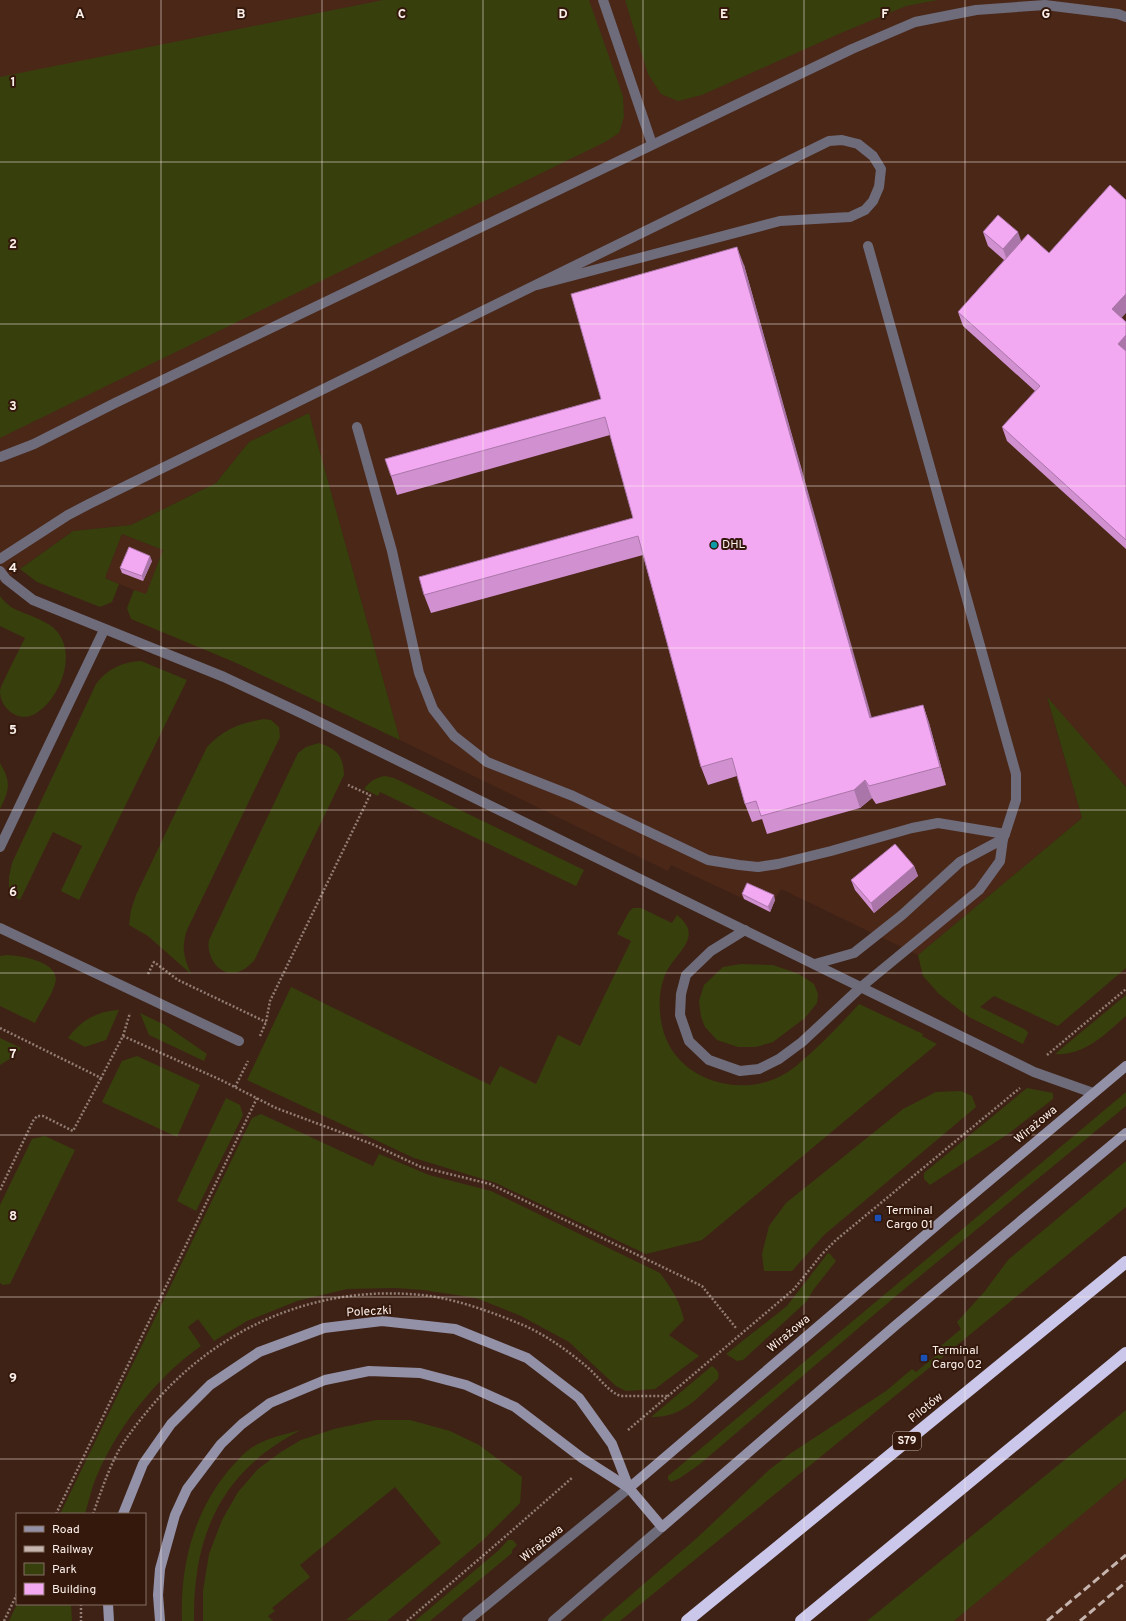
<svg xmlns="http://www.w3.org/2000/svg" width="1126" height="1621" font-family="Overpass,sans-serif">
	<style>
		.built { fill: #4b2718 }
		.green { fill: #373f0d }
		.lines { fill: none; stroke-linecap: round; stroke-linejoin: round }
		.path { stroke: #927d74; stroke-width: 2.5; stroke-dasharray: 2 2; stroke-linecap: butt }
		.service { stroke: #6e6c7b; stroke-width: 10 }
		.minor { stroke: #6e6c7b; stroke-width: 10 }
		.secondary { stroke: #9391a8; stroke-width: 10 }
		.motorway { stroke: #cbc7eb; stroke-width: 12 }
		.rail { stroke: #c6b5ae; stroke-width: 3; stroke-dasharray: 8 4; stroke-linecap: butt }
		.wall { fill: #d190d0 }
		.shaded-wall { fill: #aa76a9 }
		.building { fill: #f3a8f2; stroke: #aa76a9 }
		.grid { fill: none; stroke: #fcf0eb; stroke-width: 1; stroke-opacity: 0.55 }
		.culture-dot { fill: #0f9aa8; stroke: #34180c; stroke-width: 1.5 }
		.transit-dot { fill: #1a4fb4; stroke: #34180c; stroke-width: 1.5 }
		.labels { text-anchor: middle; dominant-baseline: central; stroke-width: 4; stroke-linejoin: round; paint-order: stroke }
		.shield { fill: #34180c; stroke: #c0afa8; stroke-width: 1 }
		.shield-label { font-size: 11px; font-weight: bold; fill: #fcf0eb }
		.poi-label { font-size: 12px; fill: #fcf0eb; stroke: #34180c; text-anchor: start }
		.street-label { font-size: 12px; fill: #fcf0eb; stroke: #34180c }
		.grid-label { font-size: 13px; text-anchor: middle; font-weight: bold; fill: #fcf0eb; stroke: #34180c; stroke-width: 4; stroke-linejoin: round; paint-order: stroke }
	</style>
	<rect width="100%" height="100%" fill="#3f2216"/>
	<g class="built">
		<polygon points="0,0 1126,0 1126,787 1047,698 1082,818 918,955 781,889 775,900 749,888 744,899 671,865 668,871 400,740 309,413 249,442 216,483 131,525 73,531 0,583"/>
		<polygon points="122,534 163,550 146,595 105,578"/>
		<polygon points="1126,1478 1126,1621 954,1621 1042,1546"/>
	</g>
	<g class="green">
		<polygon points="383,0 589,0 623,96 624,117 619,133 605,142 0,438 0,77"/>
		<polygon points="625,0 938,0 906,6 841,33 702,95 678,101 661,94 648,74"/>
		<polygon points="309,413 400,740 234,662 131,619 127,608 134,590 146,594 163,550 122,534 105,578 119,584 112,602 100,607 37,582 20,569 73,531 131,525 216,483 249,442"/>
		<path d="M0 596C3 600 7 604 11 607 25 615 50 620 59 634 76 658 59 700 35 714 19 723 0 709 0 691 1 685 5 679 7 674 13 662 19 650 25 638L0 626Z"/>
		<path d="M141 661 187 680 79 900 61 891 82 846 53 832 20 900 9 895V877L12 863 96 684C108 668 123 662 141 661Z"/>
		<polygon points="1047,697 1126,787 1126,968 1058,1026 994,996 980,1007 1026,1030 1028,1033 1023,1044 969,1017 939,994 923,976 918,955 1082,818"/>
		<path d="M264 719 271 720 279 727 280 737 187 930C181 948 184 957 191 974L148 936 129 925 131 910 136 895 207 747C224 729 240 723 264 719Z"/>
		<path d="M319 743C337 749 343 755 344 775L254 961C249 965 245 970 238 972 219 977 206 957 209 940L298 753 306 747Z"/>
		<path d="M0 763C11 782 10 789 0 809Z"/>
		<path d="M385 776 394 778 584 870 576 886 380 792 378 796 364 789C370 781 375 778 385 776Z"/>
		<path d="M633 908H641L672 923 677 915C707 939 671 954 664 978 658 994 659 1010 662 1026 675 1085 752 1103 796 1066 819 1047 839 1026 859 1004L923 1034 922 1036 937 1044 702 1240 646 1254 496 1183 414 1158 247 1080 291 987 490 1085 500 1066 536 1084 558 1035 580 1046 631 941 617 934 629 912Z"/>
		<path d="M8 955C22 956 62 962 55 984 51 997 41 1010 35 1023L0 1006V956Z"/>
		<polygon points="741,964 773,965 799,974 814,984 818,994 817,1003 805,1018 773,1042 756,1047 738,1047 717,1040 705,1027 701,1017 699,1001 704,985 723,967"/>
		<path d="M1126 995V1016C1105 1034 1085 1056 1055 1054Z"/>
		<path d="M119 1010 106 1040 85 1047 68 1038C81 1020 98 1011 119 1010Z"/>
		<polygon points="140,1013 165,1025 207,1054 204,1061 149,1035"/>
		<polygon points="0,1038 21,1048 13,1057 0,1065"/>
		<polygon points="137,1056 200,1085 177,1137 102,1102 122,1061"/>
		<polygon points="1027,1088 1053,1093 1053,1099 1008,1134 930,1185 924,1179 924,1173"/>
		<polygon points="961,1091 972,1096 976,1107 824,1235 792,1271 764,1271 762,1254 769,1226 786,1203 903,1109 936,1092"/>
		<polygon points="1126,1092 1126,1106 896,1296 700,1464 680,1478 671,1482 668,1479 668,1476"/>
		<polygon points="226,1098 240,1105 243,1115 196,1211 177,1201"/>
		<path d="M261 1114 373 1166 379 1154 429 1175 491 1191 660 1273C671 1288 680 1301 684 1320L669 1335 699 1356 655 1389 626 1391 616 1386 569 1342 521 1316 476 1298 423 1290 395 1288 347 1289 297 1301 247 1321 214 1341 198 1319 188 1327 201 1346C159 1375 119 1425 98 1473 92 1486 89 1501 85 1514H60L252 1118Z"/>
		<polygon points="45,1136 75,1150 10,1284 3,1285 0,1283 0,1205 32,1139"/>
		<polygon points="1126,1161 1126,1207 620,1621 601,1621 698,1537 769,1470 791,1453 886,1391 912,1369 916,1372 938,1354 936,1350 961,1329 957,1322 985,1291 1008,1260"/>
		<polygon points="828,1253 830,1254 836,1261 814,1289 806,1302 743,1360 737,1361 726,1354 787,1306"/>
		<path d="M712 1366C717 1370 720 1372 718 1379 697 1398 682 1418 651 1417Z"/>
		<polygon points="1126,1410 1126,1478 954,1621 867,1621"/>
		<polygon points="376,1420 410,1420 450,1431 479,1445 522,1477 520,1503 483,1540 387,1621 346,1620 441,1543 395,1487 300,1565 310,1577 272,1608 275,1611 268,1616 273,1621 203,1621 203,1591 209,1554 222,1520 238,1492 258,1469 281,1452 301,1440 334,1429"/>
		<path d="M301 1430C221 1471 193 1535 194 1621H182C180 1566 193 1514 228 1471 234 1464 240 1457 247 1451 262 1439 282 1435 301 1430Z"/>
		<polygon points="508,1540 513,1540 517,1545 512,1550 512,1553 430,1621 415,1621 499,1550"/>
		<polygon points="17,1604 71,1604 72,1621 9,1621"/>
	</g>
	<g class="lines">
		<g class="path">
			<polyline points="148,974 154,962 178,980 266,1022"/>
			<polyline points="0,1028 101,1078 123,1036 221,1080 276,1108 372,1144 421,1167 490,1184 702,1286 736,1328"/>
			<polyline points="123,1036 130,1013"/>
			<polyline points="260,1036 266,1022 270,1001 370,795 348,785"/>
			<polyline points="1047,1055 1126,989"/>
			<polyline points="235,1087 248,1061"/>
			<polyline points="0,1190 33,1121 37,1116 43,1116 73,1131 101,1078"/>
			<polyline points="628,1430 794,1289 822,1254 836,1240 1020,1088"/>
			<polyline points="56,1514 257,1098"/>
			<path d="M93 1514C101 1492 108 1470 119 1450 128 1435 139 1421 150 1408 219 1325 322 1282 430 1296 462 1301 494 1313 523 1325 546 1335 568 1351 586 1366 597 1375 606 1389 618 1395L622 1396H668"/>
			<polyline points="81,1604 81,1621"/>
			<polyline points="4,1621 17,1594"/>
			<polyline points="407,1621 507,1535 573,1477"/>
		</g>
		<g class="service">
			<polyline points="603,0 652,144"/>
			<polyline points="357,427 392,551 419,673 433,709 454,736 487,762 573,796 708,860 739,865 758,867 778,864 831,851 912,828 938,823 1005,834 1016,800 1016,774 868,246"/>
			<polyline points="0,457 34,444 115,403 852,49 915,22 976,10 1045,5 1118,14 1126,17"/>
			<polyline points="0,559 68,515 89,504 829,141 842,140 858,144 873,156 881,169 879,187 873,201 865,210 850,217 780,221 537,285"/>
			<polyline points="0,571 6,579 33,600 224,677 305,715 1034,1072 1093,1093"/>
			<polyline points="0,847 104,630"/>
			<polyline points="0,928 239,1041"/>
			<polyline points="745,930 711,951 686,975 681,994 680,1015 689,1041 709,1060 740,1071 759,1069 779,1059 802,1042 861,987 979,890 1000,861 1003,839 1005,834"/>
			<polyline points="815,964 854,953 902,915 960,862 1003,839"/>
		</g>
		<g class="minor">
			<polyline points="467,1621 629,1488"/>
			<polyline points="553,1621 662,1527"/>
		</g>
		<g class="secondary">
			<polyline points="629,1488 944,1219 1126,1066"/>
			<polyline points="123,1514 143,1464 171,1424 210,1385 259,1352 324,1328 382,1321 455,1329 527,1358 579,1398 612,1444 629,1488"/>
			<polyline points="108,1604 109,1621"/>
			<polyline points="160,1621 158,1595 160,1569 175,1515 187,1489 221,1444 242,1424 270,1403 325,1380 369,1371 420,1373 466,1385 515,1407 582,1458 629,1488 662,1527 896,1325 1126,1133"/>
		</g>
		<g class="motorway">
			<polyline points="687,1621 1126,1262"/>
			<polyline points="801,1621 1126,1353"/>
		</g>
		<g class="rail">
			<polyline points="1047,1621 1126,1555"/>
			<polyline points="1080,1621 1126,1582"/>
		</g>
	</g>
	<g class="wall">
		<polygon points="983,232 1021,242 1122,318 1126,322 1126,549 1007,441 1002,427 1035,391 963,326 958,312 1004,260 988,246"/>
		<polygon points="744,265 871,718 923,705 929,723 946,785 876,804 872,798 860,808 767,834 762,819 752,822 745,804 737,776 708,785 701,767 643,555 431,613 424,595 633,518 610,435 397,495 391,476 601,399"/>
		<polygon points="152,561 143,581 122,573 120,568"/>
		<polygon points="914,866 918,876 874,913 855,890 851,880"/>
		<polygon points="742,894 775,900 770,912 744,899"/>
	</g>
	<g class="shaded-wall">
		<polygon points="1018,232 1023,246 1008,263 1003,249"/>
		<polygon points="737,247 744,265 877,736 870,718"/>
		<polygon points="1126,294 1126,313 1117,323 1112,309"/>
		<polygon points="1126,335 1126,355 1118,344"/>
		<polygon points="150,556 152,561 143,581 142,576"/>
		<polygon points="923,705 929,723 946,785 940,767"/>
		<polygon points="865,780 872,798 860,808 854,790"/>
		<polygon points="914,866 918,876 874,913 871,903"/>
		<polygon points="774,895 775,900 770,912 768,907"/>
	</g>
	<g class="building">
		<polygon points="1110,185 1126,200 1126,294 1112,309 1126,322 1126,335 1118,344 1126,351 1126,540 1002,427 1040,386 958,312 1028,234 1049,253"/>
		<polygon points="998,215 1018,232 1003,249 983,232"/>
		<polygon points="737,247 870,718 923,705 940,767 869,786 865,780 854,790 761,816 756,801 745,804 732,758 701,767 638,536 424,595 419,577 633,518 605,417 391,476 385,459 601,399 571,294"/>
		<polygon points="129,547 150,556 142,576 120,568"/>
		<polygon points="895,844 914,866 871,903 851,880"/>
		<polygon points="747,883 774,895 768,907 742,894"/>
	</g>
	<path class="grid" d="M161 0V1621M322 0V1621M483 0V1621M643 0V1621M804 0V1621M965 0V1621M0 162H1126M0 324H1126M0 486H1126M0 648H1126M0 810H1126M0 973H1126M0 1135H1126M0 1297H1126M0 1459H1126"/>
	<circle class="culture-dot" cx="714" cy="545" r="4"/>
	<g class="transit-dot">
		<rect x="874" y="1214" width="8" height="8" rx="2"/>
		<rect x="920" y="1354" width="8" height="8" rx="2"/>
	</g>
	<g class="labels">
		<rect class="shield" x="893" y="1432" width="28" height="18" rx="3"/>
		<g class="shield-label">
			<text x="907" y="1441">S79</text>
		</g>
		<g class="poi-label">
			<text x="722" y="545">DHL</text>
			<text x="886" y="1211">Terminal<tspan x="886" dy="14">Cargo 01</tspan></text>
			<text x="932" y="1351">Terminal<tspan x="932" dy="14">Cargo 02</tspan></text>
		</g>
		<g class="street-label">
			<text transform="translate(1036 1125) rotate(-40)">Wirażowa</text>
			<text transform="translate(369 1312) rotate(-3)">Poleczki</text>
			<text transform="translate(789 1334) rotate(-40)">Wirażowa</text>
			<text transform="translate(926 1408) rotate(-39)">Pilotów</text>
			<text transform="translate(542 1544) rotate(-39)">Wirażowa</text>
		</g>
	</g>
	<g class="grid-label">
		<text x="80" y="18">A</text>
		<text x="241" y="18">B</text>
		<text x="402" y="18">C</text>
		<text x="563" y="18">D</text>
		<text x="724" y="18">E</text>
		<text x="885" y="18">F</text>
		<text x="1046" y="18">G</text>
		<text x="13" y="86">1</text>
		<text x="13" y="248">2</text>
		<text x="13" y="410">3</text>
		<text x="13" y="572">4</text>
		<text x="13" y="734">5</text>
		<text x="13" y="896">6</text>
		<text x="13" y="1058">7</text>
		<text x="13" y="1220">8</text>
		<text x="13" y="1382">9</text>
	</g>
	<rect x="16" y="1513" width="130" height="92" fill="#34180c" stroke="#846e65"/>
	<rect x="24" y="1526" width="20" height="6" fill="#9391a8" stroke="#846e65"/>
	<text x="52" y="1533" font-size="12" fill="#fcf0eb">Road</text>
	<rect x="24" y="1546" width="20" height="6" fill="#c6b5ae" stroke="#846e65"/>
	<text x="52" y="1553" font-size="12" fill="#fcf0eb">Railway</text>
	<rect x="24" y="1563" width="20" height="12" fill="#373f0d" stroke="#846e65"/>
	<text x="52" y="1573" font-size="12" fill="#fcf0eb">Park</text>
	<rect x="24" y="1583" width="20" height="12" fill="#f3a8f2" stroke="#846e65"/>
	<text x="52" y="1593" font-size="12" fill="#fcf0eb">Building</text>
</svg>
